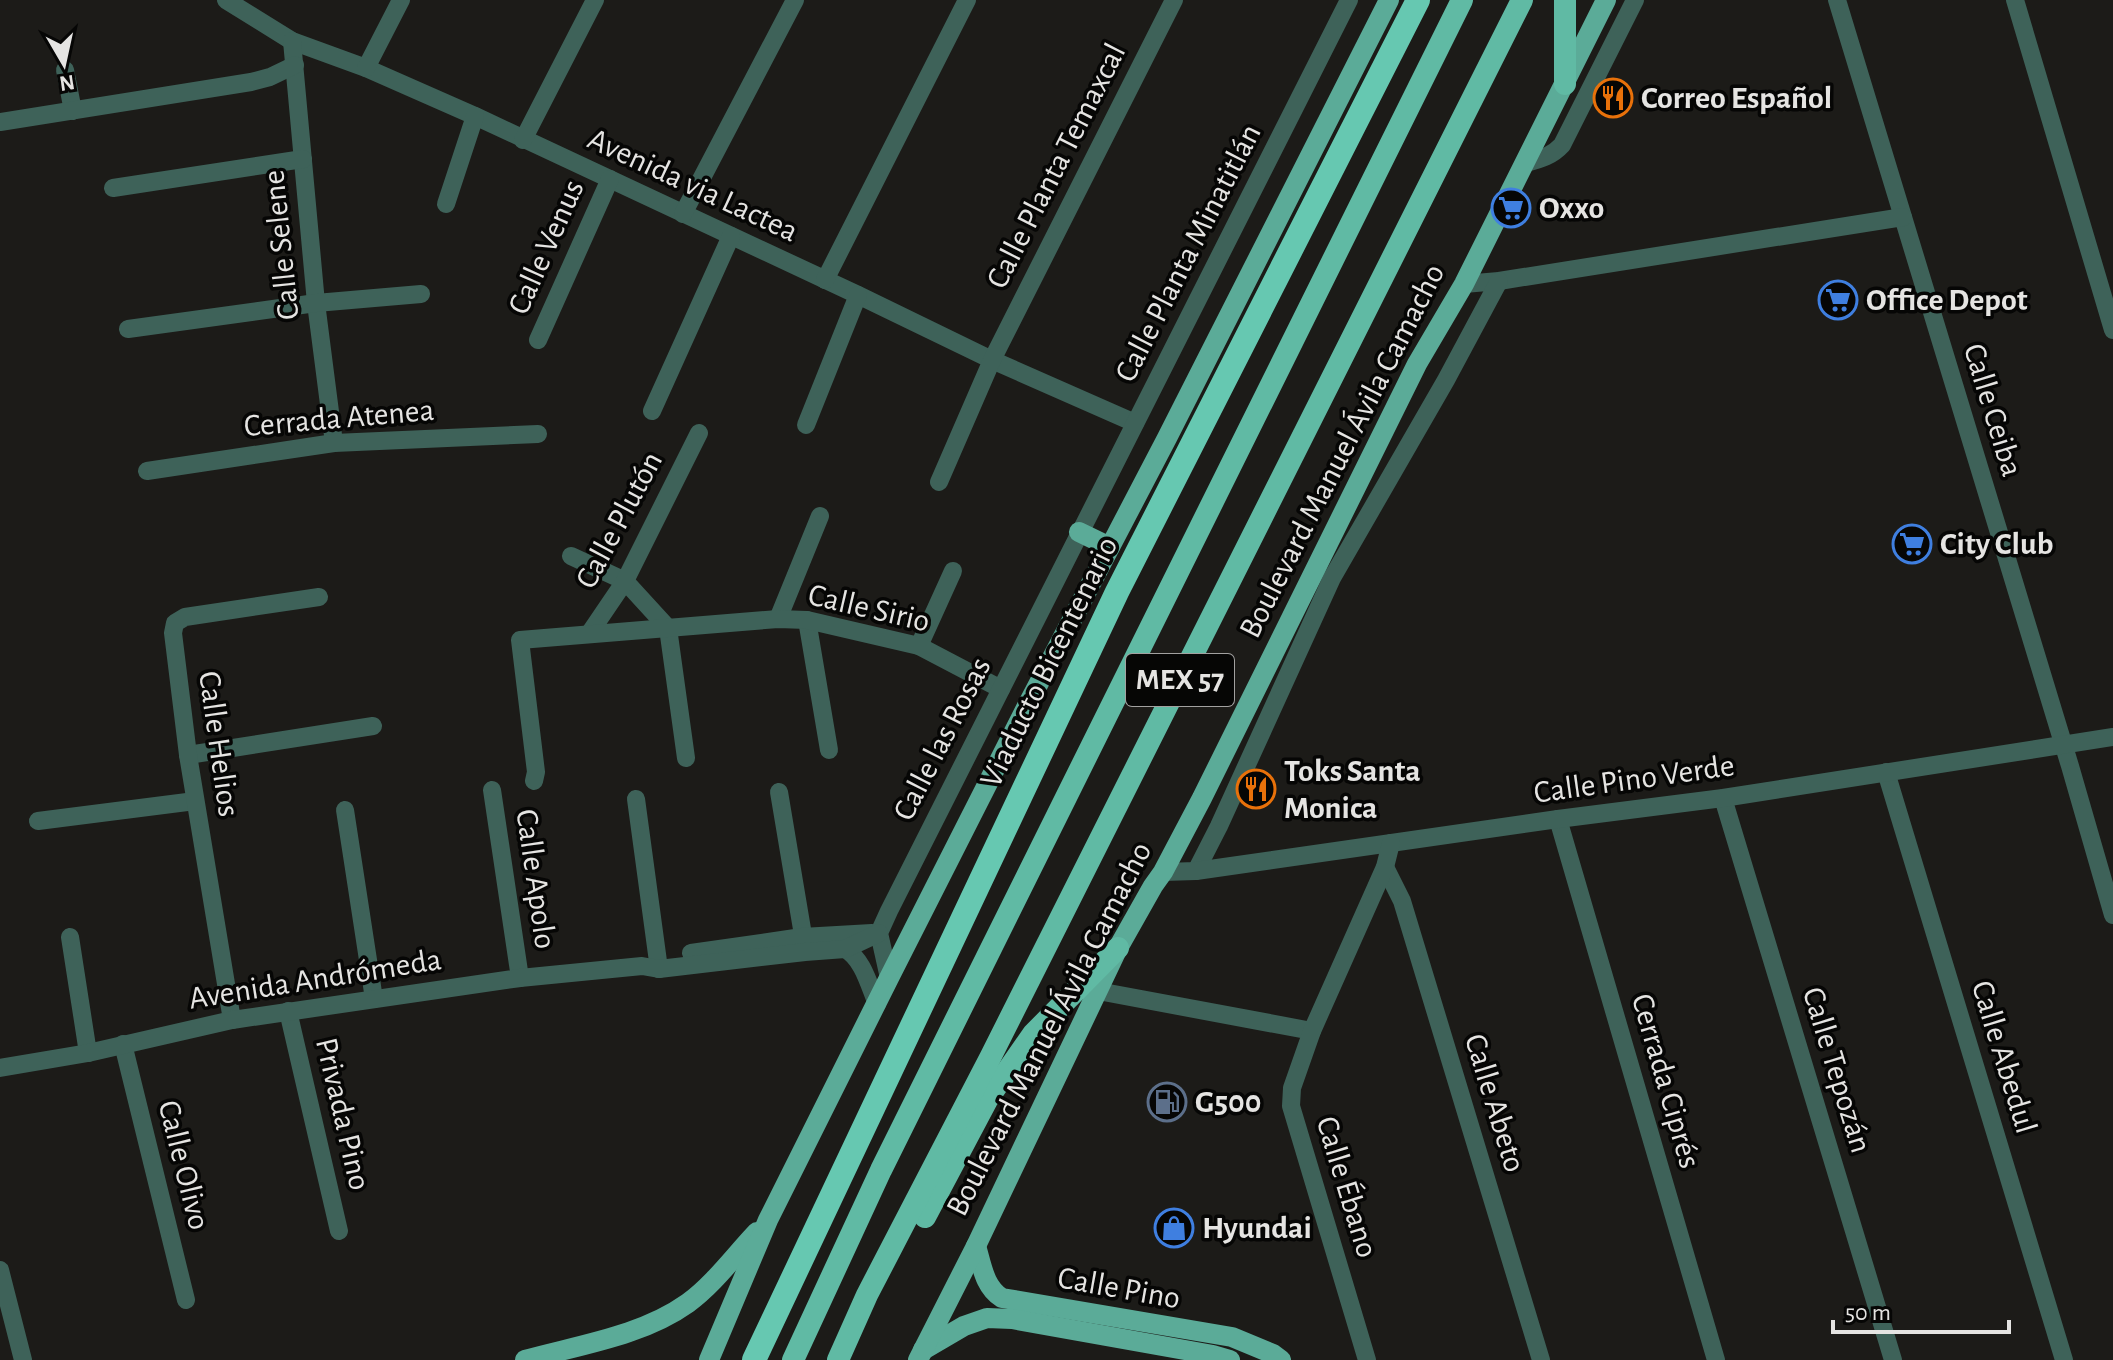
<svg xmlns="http://www.w3.org/2000/svg" width="2113" height="1360" font-family="'Alegreya Sans',sans-serif">
	<style>
		.lines { fill: none; stroke-linecap: round; stroke-linejoin: round }
		.minor { stroke: #3e6259; stroke-width: 18 }
		.primary { stroke: #5bab98; stroke-width: 20 }
		.trunk { stroke: #60baa4; stroke-width: 22 }
		.motorway { stroke: #66c8b1; stroke-width: 24 }
		.labels { text-anchor: middle; dominant-baseline: central; stroke-width: 7; stroke-linejoin: round; paint-order: stroke }
		.shield { fill: #060605; stroke: #a2a1a0; stroke-width: 2 }
		.shield-label { font-size: 30px; font-weight: bold; fill: #e5e4e2 }
		.poi-label { font-size: 32px; font-weight: bold; fill: #e5e4e2; stroke: #060605; text-anchor: start }
		.street-label { font-size: 32px; fill: #e5e4e2; stroke: #060605 }
	</style>
	<rect width="100%" height="100%" fill="#1c1b18"/>
	<g class="lines">
		<g class="minor">
			<polyline points="226,0 292,41 366,68 475,116 858,295 992,360 1135,423"/>
			<polyline points="1837,0 2070,766 2113,915"/>
			<polyline points="2015,0 2113,330"/>
			<polyline points="292,41 316,303 334,443"/>
			<polyline points="366,68 401,0"/>
			<polyline points="65,70 73,111"/>
			<polyline points="0,122 251,82 270,77 295,65"/>
			<polyline points="523,140 595,0"/>
			<path d="M1526 163C1541 159 1552 156 1562 145L1635 0"/>
			<polyline points="113,188 303,159"/>
			<polyline points="446,204 475,116"/>
			<polyline points="683,214 795,0"/>
			<polyline points="825,280 967,0"/>
			<polyline points="1464,284 1499,281 1903,217"/>
			<polyline points="128,329 316,303 421,294"/>
			<polyline points="538,340 610,179"/>
			<polyline points="652,411 731,236"/>
			<polyline points="806,425 858,295"/>
			<polyline points="147,471 334,443 538,434"/>
			<polyline points="939,482 992,360 1174,0"/>
			<polyline points="571,556 625,581 668,628"/>
			<polyline points="778,619 820,516"/>
			<polyline points="807,620 829,750"/>
			<polyline points="668,628 686,758"/>
			<polyline points="589,634 625,581 699,433"/>
			<polyline points="919,646 953,571"/>
			<polyline points="188,755 373,726"/>
			<polyline points="1886,772 2064,1360"/>
			<polyline points="534,781 536,772 520,640 778,619 807,620 919,646 1001,689"/>
			<polyline points="492,790 520,978"/>
			<polyline points="779,792 805,947"/>
			<polyline points="1723,798 1893,1360"/>
			<polyline points="636,799 659,969"/>
			<polyline points="345,810 374,999"/>
			<polyline points="1558,819 1716,1360"/>
			<polyline points="38,821 195,801"/>
			<polyline points="1385,867 1402,901 1541,1360"/>
			<polyline points="1196,871 1219,826 1332,578 1446,380 1499,281"/>
			<polyline points="1163,872 1196,871 1558,819 1723,798 2113,737"/>
			<polyline points="70,937 88,1053"/>
			<path d="M845 949C863 959 869 985 877 1004"/>
			<polyline points="691,953 802,937 872,933"/>
			<polyline points="889,978 879,933 889,911 1349,0"/>
			<polyline points="1098,991 1312,1031"/>
			<polyline points="288,1011 339,1231"/>
			<polyline points="232,1020 188,755 173,633 175,623 185,617 319,597"/>
			<polyline points="123,1044 186,1300"/>
			<polyline points="0,1068 88,1053 232,1020 520,978 642,966 659,969 805,952 845,949 879,933"/>
			<polyline points="0,1270 23,1360"/>
			<polyline points="1367,1360 1291,1106 1292,1088 1312,1031 1385,867 1391,843"/>
		</g>
		<g class="primary">
			<polyline points="1079,532 1110,547"/>
			<path d="M976 1246C982 1265 984 1287 1002 1298L1232 1337 1273 1354 1281 1360"/>
			<polyline points="923,1350 964,1326 987,1318 1012,1319 1213,1355 1230,1360"/>
			<path d="M525 1360C579 1345 642 1336 688 1303 714 1284 735 1255 757 1232"/>
			<polyline points="709,1360 768,1220 889,978 1029,702 1167,438 1389,0"/>
			<polyline points="918,1360 976,1246 1118,948 1153,886 1163,872 1202,798 1417,364 1464,284 1606,0"/>
		</g>
		<g class="trunk">
			<polyline points="1565,0 1565,84"/>
			<polyline points="925,1217 987,1100 1033,1034 1118,948"/>
			<polyline points="793,1360 881,1170 1462,0"/>
			<polyline points="838,1360 867,1295 991,1056 1522,0"/>
		</g>
		<polyline class="motorway" points="754,1360 1117,592 1418,0"/>
	</g>
	<defs>
		<g id="restaurant-ring" transform="scale(2)"><circle r="9.5" fill="#060605" stroke="#e8710a" stroke-width="1.5"/><path d="M-5-6h1v4h1v-4h1v4h1v-4h1v5L-1.5 .5V6h-2V.5L-5-1ZM5-6V6H3V1.5H1.5Q1.5-4 5-6Z" fill="#e8710a"/></g>
		<g id="supermarket-ring" transform="scale(2)"><circle r="9.5" fill="#060605" stroke="#3f7fe0" stroke-width="1.5"/><path d="M-6-5.5h2.5l.6 2H6L4.5 2H-2.5L-4.4-4H-6ZM-1.5 3.2a1.3 1.3 0 1 0 .1 0ZM3 3.2a1.3 1.3 0 1 0 .1 0Z" fill="#3f7fe0"/></g>
		<g id="fuel-ring" transform="scale(2)"><circle r="9.5" fill="#060605" stroke="#5c6f8a" stroke-width="1.5"/><path d="M-5.5-6h7V0h2V4h1.3V-2.5L3-4.5l.8-.8L6-3V5H2.5V1h-1V6h-7ZM-4.2-4.7v3.2H.2V-4.7Z" fill="#5c6f8a"/></g>
		<g id="shop-ring" transform="scale(2)"><circle r="9.5" fill="#060605" stroke="#3f7fe0" stroke-width="1.5"/><path d="M-5-2.5h2.3a2.7 3.5 0 0 1 5.4 0H5L5.5 6h-11ZM-1.5-2.5h3a1.5 2.3 0 0 0-3 0Z" fill="#3f7fe0"/></g>
	</defs>
	<g fill-rule="evenodd">
		<use href="#restaurant-ring" x="1613" y="98"/>
		<use href="#supermarket-ring" x="1511" y="208"/>
		<use href="#supermarket-ring" x="1838" y="300"/>
		<use href="#supermarket-ring" x="1912" y="544"/>
		<use href="#restaurant-ring" x="1256" y="789"/>
		<use href="#fuel-ring" x="1167" y="1102"/>
		<use href="#shop-ring" x="1174" y="1228"/>
	</g>
	<g class="labels">
		<rect class="shield" x="1126" y="654" width="108" height="52" rx="6"/>
		<g class="shield-label">
			<text x="1180" y="680">MEX 57</text>
		</g>
		<g class="poi-label">
			<text x="1641" y="98">Correo Español</text>
			<text x="1539" y="208">Oxxo</text>
			<text x="1866" y="300">Office Depot</text>
			<text x="1940" y="544">City Club</text>
			<text x="1284" y="771">Toks Santa<tspan x="1284" dy="37">Monica</tspan></text>
			<text x="1195" y="1102">G500</text>
			<text x="1202" y="1228">Hyundai</text>
		</g>
		<g class="street-label">
			<text transform="translate(1056 166) rotate(-63)">Calle Planta Temaxcal</text>
			<text transform="translate(693 185) rotate(25)">Avenida via Lactea</text>
			<text transform="translate(281 245) rotate(-96)">Calle Selene</text>
			<text transform="translate(546 247) rotate(-66)">Calle Venus</text>
			<text transform="translate(1188 253) rotate(-63)">Calle Planta Minatitlán</text>
			<text transform="translate(1993 410) rotate(73)">Calle Ceiba</text>
			<text transform="translate(339 418) rotate(-5)">Cerrada Atenea</text>
			<text transform="translate(1342 451) rotate(-63)">Boulevard Manuel Ávila Camacho</text>
			<text transform="translate(619 520) rotate(-62)">Calle Plutón</text>
			<text transform="translate(869 608) rotate(13)">Calle Sirio</text>
			<text transform="translate(1049 662) rotate(-64)">Viaducto Bicentenario</text>
			<text transform="translate(942 739) rotate(-63)">Calle las Rosas</text>
			<text transform="translate(219 744) rotate(82)">Calle Helios</text>
			<text transform="translate(1634 779) rotate(-8)">Calle Pino Verde</text>
			<text transform="translate(536 879) rotate(82)">Calle Apolo</text>
			<text transform="translate(315 979) rotate(-9)">Avenida Andrómeda</text>
			<text transform="translate(1049 1029) rotate(-63)">Boulevard Manuel Ávila Camacho</text>
			<text transform="translate(2004 1057) rotate(73)">Calle Abedul</text>
			<text transform="translate(1837 1070) rotate(73)">Calle Tepozán</text>
			<text transform="translate(1666 1081) rotate(74)">Cerrada Ciprés</text>
			<text transform="translate(1495 1103) rotate(73)">Calle Abeto</text>
			<text transform="translate(343 1114) rotate(77)">Privada Pino</text>
			<text transform="translate(184 1165) rotate(76)">Calle Olivo</text>
			<text transform="translate(1347 1187) rotate(73)">Calle Ébano</text>
			<text transform="translate(1119 1288) rotate(10)">Calle Pino</text>
		</g>
	</g>
	<g transform="translate(64 64) rotate(171)" stroke="#060605" stroke-width="6" paint-order="stroke">
	<path d="M0-6L14 30L0 20L-14 30Z" fill="#e5e4e2"/>
	<text y="-12" font-size="22" font-weight="bold" text-anchor="middle" fill="#e5e4e2">N</text>
	</g>
	<path d="M1833 1320v12h176v-12" fill="none" stroke="#e5e4e2" stroke-width="4"/>
	<text x="1845" y="1320" font-size="24" fill="#e5e4e2" stroke="#060605" stroke-width="6" paint-order="stroke">50 m</text>
</svg>
